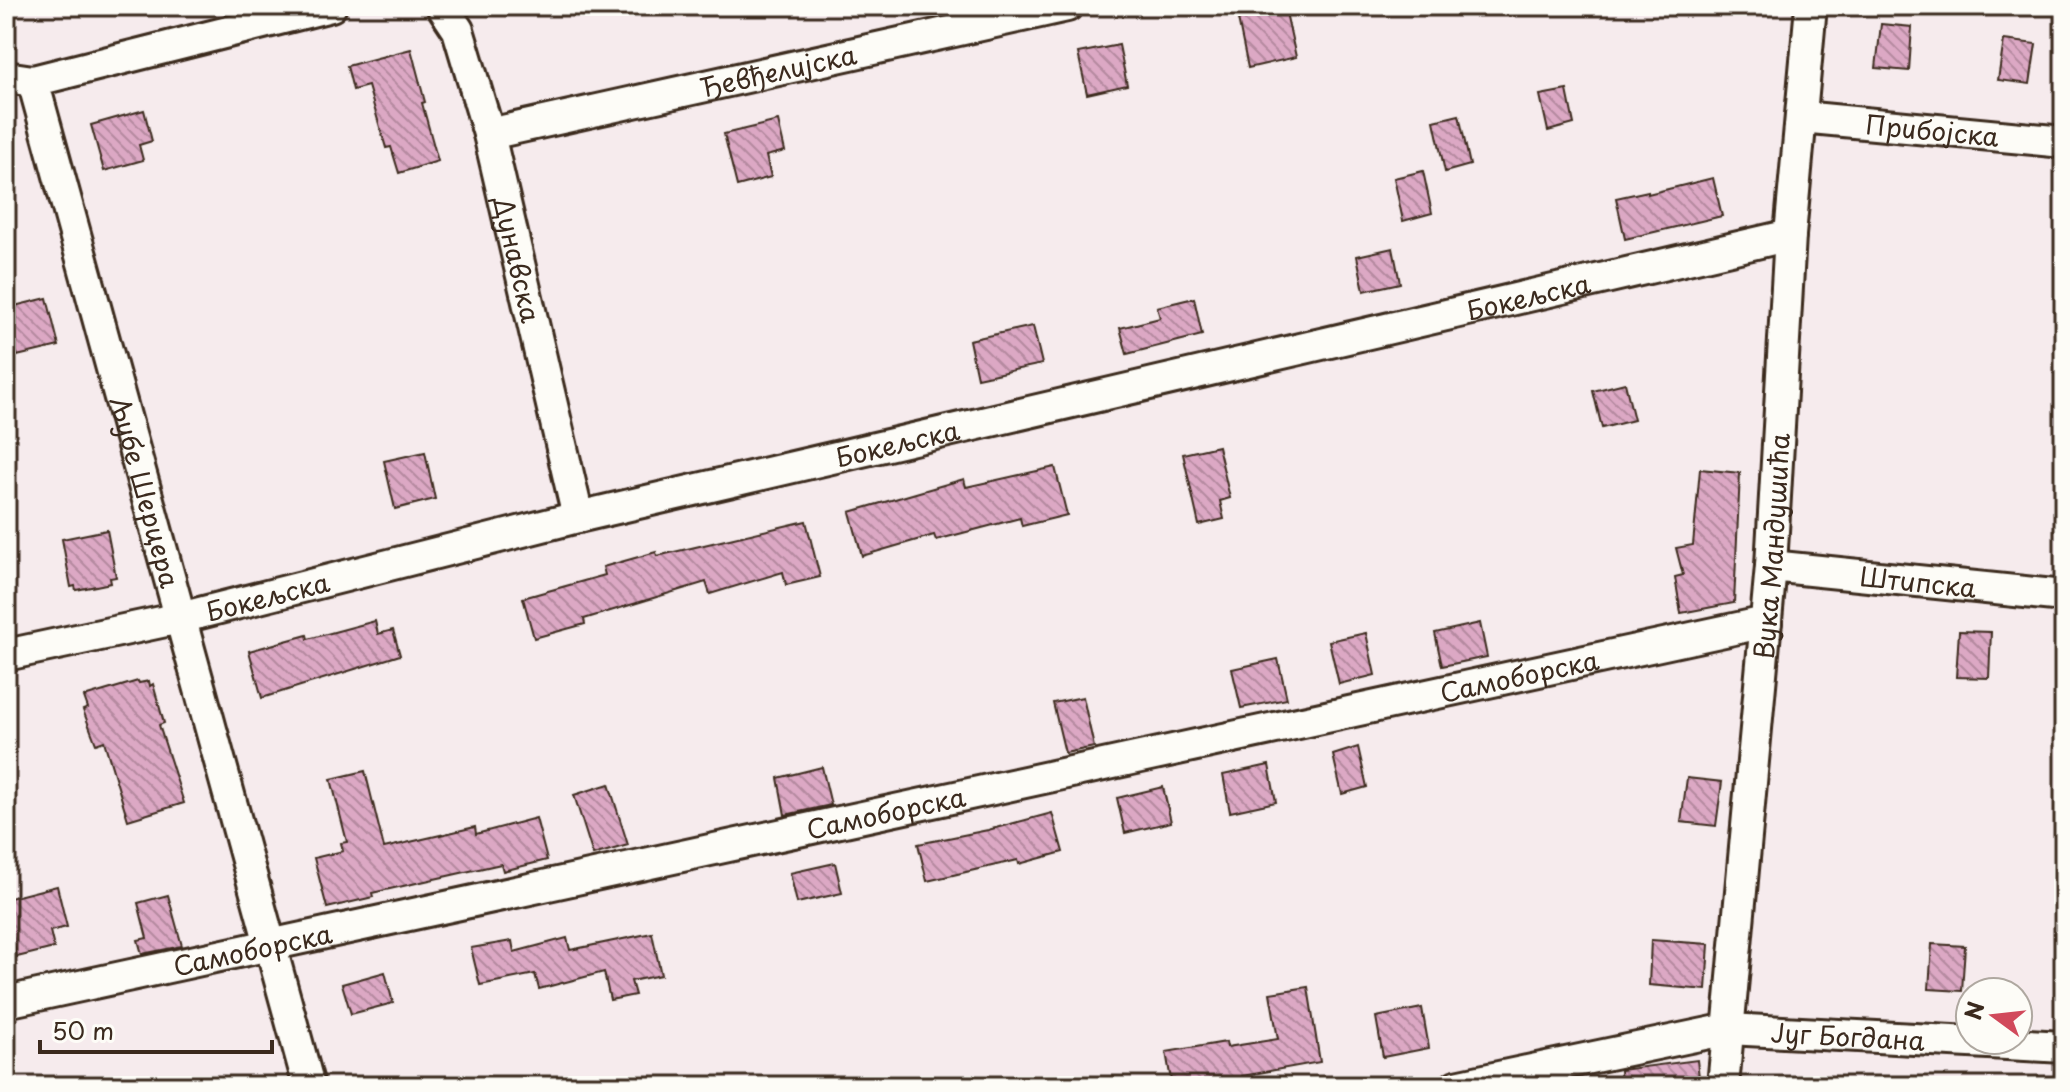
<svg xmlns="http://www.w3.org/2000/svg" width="2070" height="1092" font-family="'Playpen Sans',sans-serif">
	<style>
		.building { fill: url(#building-back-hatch); stroke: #3b2a1e; stroke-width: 2 }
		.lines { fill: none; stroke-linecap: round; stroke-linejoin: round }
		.street-casing { stroke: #3b2a1e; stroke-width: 36 }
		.street { stroke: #fdfcf7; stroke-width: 30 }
		.labels { text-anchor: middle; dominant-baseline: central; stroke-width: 6; stroke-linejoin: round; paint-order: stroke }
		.street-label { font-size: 26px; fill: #3b2a1e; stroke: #fdfcf7 }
	</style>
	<defs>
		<pattern id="building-back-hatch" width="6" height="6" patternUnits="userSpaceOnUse" patternTransform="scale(2)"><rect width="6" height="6" fill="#dca8c4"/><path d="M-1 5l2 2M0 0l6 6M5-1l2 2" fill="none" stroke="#b4899f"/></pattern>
	</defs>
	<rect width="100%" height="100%" fill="#f6ebed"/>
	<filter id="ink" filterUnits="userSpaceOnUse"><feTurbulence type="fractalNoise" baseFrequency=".0125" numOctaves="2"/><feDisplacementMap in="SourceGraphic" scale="16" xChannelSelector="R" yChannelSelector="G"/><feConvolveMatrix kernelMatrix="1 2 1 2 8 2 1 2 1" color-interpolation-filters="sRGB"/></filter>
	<g filter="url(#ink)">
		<g class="building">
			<polygon points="1285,8 1296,57 1248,68 1238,19"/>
			<polygon points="1881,24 1912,27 1909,71 1876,68"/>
			<polygon points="2004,40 2036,44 2030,84 1998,80"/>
			<polygon points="1119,45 1127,85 1087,94 1078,53"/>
			<polygon points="411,49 425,102 422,103 438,161 399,173 391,147 386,148 368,86 353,90 347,66"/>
			<polygon points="1567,90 1574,124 1548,131 1540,95"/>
			<polygon points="144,110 152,141 139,145 143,160 104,171 91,125"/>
			<polygon points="1459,115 1470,165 1445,172 1434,121"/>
			<polygon points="778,121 785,151 766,156 771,177 737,186 724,134"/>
			<polygon points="1423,171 1432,213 1403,221 1394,178"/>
			<polygon points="1713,178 1722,216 1625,239 1616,198 1648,191 1648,194"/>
			<polygon points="1393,248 1400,283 1364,291 1357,256"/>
			<polygon points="47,298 59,346 17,356 12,334 6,335 6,308"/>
			<polygon points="1194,298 1202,335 1127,354 1120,328 1160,318 1157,307"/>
			<polygon points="1033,326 1042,364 977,378 969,340"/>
			<polygon points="1625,383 1634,420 1602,428 1593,391"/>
			<polygon points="1218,446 1230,498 1220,501 1224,519 1199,525 1183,454"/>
			<polygon points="425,452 435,499 395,509 384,461"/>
			<polygon points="1055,467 1067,515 1022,526 1020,518 936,540 934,535 862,556 850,512 964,479 966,487"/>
			<polygon points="1700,469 1740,473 1734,603 1681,613 1675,577 1683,575 1676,548 1693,545"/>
			<polygon points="806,521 820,577 786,585 783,572 710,594 706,582 584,619 585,624 534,638 523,598 605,575 603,567 656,552 657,556"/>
			<polygon points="107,530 116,577 110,578 111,583 76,590 75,586 71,587 62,539"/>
			<polygon points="375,621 378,634 393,630 400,655 262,698 249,651 307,635 308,639"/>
			<polygon points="1480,623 1487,657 1442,666 1435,633"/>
			<polygon points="1959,631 1991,632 1989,678 1956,677"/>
			<polygon points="1366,633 1375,675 1339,684 1329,641"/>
			<polygon points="1278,659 1287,699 1241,708 1232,669"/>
			<polygon points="138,681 139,683 149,681 150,686 153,684 164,723 159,725 184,803 128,820 104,741 96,744 83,710 88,708 84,697"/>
			<polygon points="1083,697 1094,747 1065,753 1053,703"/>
			<polygon points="1358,747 1367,787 1342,794 1333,755"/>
			<polygon points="1269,765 1276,802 1230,812 1223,775"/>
			<polygon points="822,767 831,805 785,815 778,778"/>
			<polygon points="365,771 384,848 475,827 476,834 536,818 547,860 503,871 501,864 372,893 373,897 327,908 314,858 343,851 341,843 347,842 331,779"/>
			<polygon points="1687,778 1722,782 1716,826 1681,822"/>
			<polygon points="609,784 628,845 593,855 574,795"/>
			<polygon points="1163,787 1171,822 1125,833 1117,798"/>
			<polygon points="1052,813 1063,852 1019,864 1018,860 927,881 918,844 988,830"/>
			<polygon points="835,863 842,893 797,903 790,873"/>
			<polygon points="57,886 67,927 50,931 54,948 17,957 6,914 6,899"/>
			<polygon points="168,895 182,946 142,954 138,940 147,938 138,903"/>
			<polygon points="652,933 661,975 631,981 635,995 610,1000 604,972 539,989 535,974 480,985 471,948 512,941 514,952 567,938 570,950"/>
			<polygon points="1651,940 1709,944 1706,990 1649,985"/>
			<polygon points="1932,944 1965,946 1962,991 1929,989"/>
			<polygon points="385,972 393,1003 351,1014 342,984"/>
			<polygon points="1308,987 1320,1062 1242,1076 1243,1086 1172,1086 1166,1052 1226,1042 1227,1047 1278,1039 1270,993"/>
			<polygon points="1422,1008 1429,1048 1383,1057 1376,1017"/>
			<polygon points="1697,1060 1700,1086 1621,1086 1620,1070"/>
		</g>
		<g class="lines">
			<g class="street-casing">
				<g id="street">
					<path id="s1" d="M442 6 458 30 489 134 578 517"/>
					<polyline points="6,77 33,81 331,6"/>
					<path id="s2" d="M33 81 309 1086"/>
					<path id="s3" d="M1801 117 2064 142"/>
					<path id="s4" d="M489 134 1067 6"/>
					<path id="s5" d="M1771 566 2064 596"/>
					<path id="s6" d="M6 655 180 618 578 517 1790 235"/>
					<path id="s7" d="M6 1002 1766 622"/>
					<path id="s8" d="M1456 1086 1728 1029 2064 1047"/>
					<path id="s9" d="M1723 1086 1771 566 1790 235 1811 6"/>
				</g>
			</g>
			<use href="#street" class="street"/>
		</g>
	</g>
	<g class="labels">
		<g class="street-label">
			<text stroke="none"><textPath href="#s4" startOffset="296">Ђевђелијска</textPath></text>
			<text stroke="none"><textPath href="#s3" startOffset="132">Прибојска</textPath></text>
			<text stroke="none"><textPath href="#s1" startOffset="266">Дунавска</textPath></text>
			<text stroke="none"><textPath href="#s6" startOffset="1564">Бокељска</textPath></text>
			<text stroke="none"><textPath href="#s6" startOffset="916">Бокељска</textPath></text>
			<text stroke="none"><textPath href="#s2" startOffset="426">Љубе Шерцера</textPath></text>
			<text stroke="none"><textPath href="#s9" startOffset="542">Вука Мандушића</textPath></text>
			<text stroke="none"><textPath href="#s5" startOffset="148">Штипска</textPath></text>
			<text stroke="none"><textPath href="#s6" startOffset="268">Бокељска</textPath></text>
			<text stroke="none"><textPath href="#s7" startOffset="1548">Самоборска</textPath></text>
			<text stroke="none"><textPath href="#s7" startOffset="900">Самоборска</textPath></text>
			<text stroke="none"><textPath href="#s7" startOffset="252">Самоборска</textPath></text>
			<text stroke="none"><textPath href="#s8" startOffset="398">Југ Богдана</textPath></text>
		</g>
	</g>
	<rect width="2070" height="1092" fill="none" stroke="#fdfcf7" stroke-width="32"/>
	<rect x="16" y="16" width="2038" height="1060" fill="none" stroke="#3b2a1e" stroke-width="3" filter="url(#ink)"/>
	<g transform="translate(1994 1016) rotate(285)"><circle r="38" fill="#fdfcf7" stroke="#afa8a0" stroke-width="2"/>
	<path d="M0-6L14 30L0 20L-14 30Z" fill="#d1495b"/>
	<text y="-12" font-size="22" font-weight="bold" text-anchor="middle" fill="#3b2a1e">N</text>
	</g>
	<path d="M40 1040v12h232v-12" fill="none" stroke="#3b2a1e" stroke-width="4"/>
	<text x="52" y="1040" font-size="24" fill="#3b2a1e" stroke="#fdfcf7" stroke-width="6" paint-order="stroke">50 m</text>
</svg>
